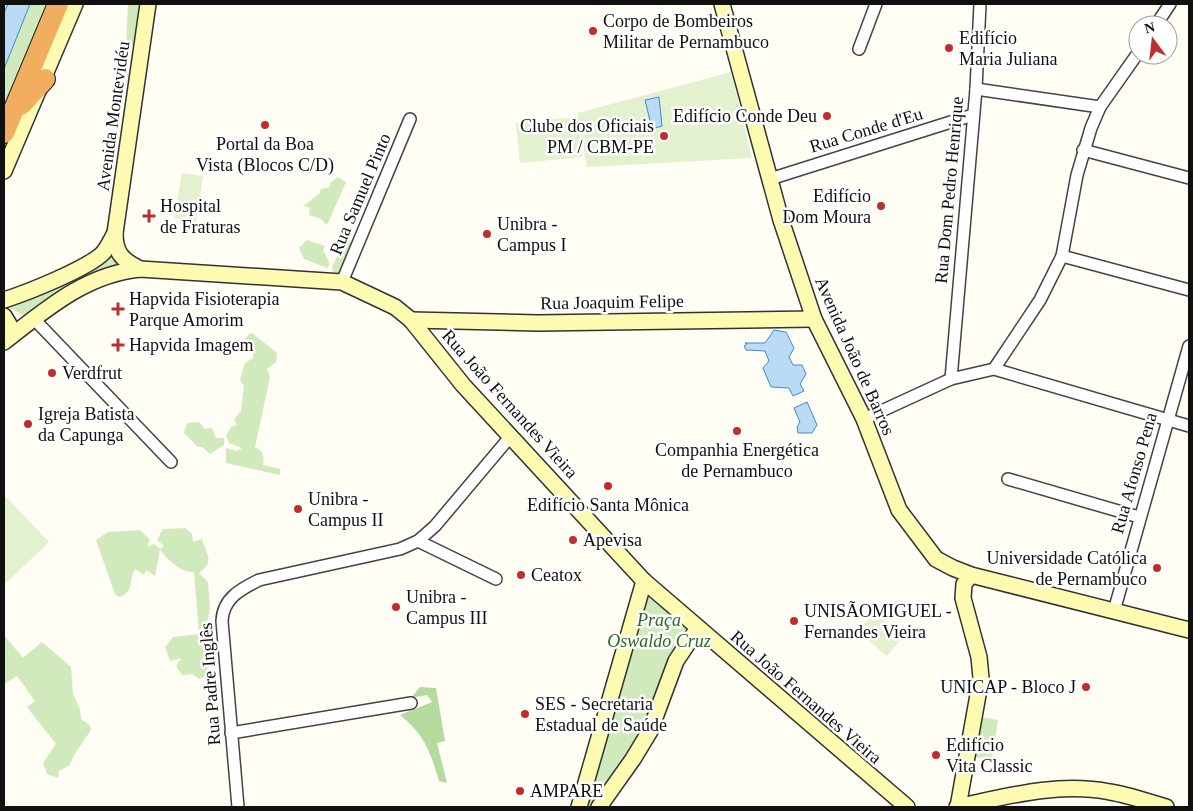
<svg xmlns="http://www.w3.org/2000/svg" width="1193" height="811" font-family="'Times New Roman',serif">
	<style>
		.green { fill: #d1eabd }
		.forest { fill: #b4da9d }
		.pitch { fill: #e3f1cf }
		.water { fill: #badaf5; stroke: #428acb }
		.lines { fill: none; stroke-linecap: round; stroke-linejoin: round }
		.street-casing { stroke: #434343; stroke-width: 14 }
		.secondary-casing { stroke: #323232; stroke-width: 18 }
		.highway-casing { stroke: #212121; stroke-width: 22 }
		.street { stroke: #fff; stroke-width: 11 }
		.secondary { stroke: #fdfab1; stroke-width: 15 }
		.highway { stroke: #f1ad60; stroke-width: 20 }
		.poi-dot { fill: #bf2e2a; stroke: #fff; stroke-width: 2 }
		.labels { text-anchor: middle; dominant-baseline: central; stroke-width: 5; stroke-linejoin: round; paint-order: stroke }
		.poi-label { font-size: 18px; fill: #101010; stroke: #fff; text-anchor: start }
		.street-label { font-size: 18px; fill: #101010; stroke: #fff }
		.park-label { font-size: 18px; font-style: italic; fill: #2a6821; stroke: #fff }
	</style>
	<rect width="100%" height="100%" fill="#fffdf4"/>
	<g class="green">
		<polygon points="4,4 58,4 4,133"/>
		<polygon points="128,4 144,4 138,46 126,45"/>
		<polygon points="338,177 346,182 327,225 321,219 309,215 310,208 303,206 319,194 321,189 330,187 330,183"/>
		<polygon points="346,239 354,242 343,274 333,272 332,267"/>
		<polygon points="307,240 325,246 323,250 330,264 327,268 304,259 299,248"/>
		<path d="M113 242 124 263C83 271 58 292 25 316L4 305Z"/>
		<path d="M252 333 277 353 276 362 267 369 270 377 255 447C264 452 264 455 263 465L280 469V475L226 463V448L237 451 242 448 229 443 226 435 231 427 237 425 234 419 241 411 244 386 240 380 245 363 253 358V352L242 344 249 334Z"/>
		<polygon points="199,422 205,429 212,428 216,438 224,438 224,445 210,454 202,447 198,447 184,433 187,423"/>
		<path d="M185 528 192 534 193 542 202 539C207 555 215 562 199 573L208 582 210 609 207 622 208 635 214 641V653L205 647 204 653 214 660 208 665 206 676 199 679 192 674 182 675 176 666 181 658 170 661 165 647 173 637 199 634 194 572C181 573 168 560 160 550L155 576 146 570 144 575 135 569C129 580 134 593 119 597L115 594 96 540 108 532 140 530 150 540 147 547 154 544 160 549 164 546 157 540 163 529Z"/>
		<polygon points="647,591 691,625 652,714 596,807 582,807"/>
		<polygon points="4,635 23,658 42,642 71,667 73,694 80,709 81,719 90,725 91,730 74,755 70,765 59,771 58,778 47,774 43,763 56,744 27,707 35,701 17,676 4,684"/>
		<polygon points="981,717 998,720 992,759 973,757"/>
	</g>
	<path class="forest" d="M420 687 436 688 445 741 437 743 447 783 439 781C431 753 424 734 400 715L432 702 427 695 411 698Z"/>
	<g class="pitch">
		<polygon points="731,72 752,158 587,167 580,127 582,157 520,163 516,123 578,117 578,113"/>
		<polygon points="182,173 203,176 196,222 174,218"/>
		<polygon points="4,495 49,542 4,585"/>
		<polygon points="875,612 903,637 887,656 858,632"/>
	</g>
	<g class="water">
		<polygon points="8,4 30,4 4,69 4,13"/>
		<polygon points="659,97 662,126 652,129 645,100"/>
		<polygon points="774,330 786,332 794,348 789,357 793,365 802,365 806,374 800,384 804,391 793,396 789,388 771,387 763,368 769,361 765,351 746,350 744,346 747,344 745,343 765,343"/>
		<polygon points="807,402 817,425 812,433 798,433 797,427 800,422 794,408"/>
	</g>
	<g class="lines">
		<g class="street-casing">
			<g id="street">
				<polyline points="1156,25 1170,4"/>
				<polyline points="859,49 876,4"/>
				<polyline points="976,89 1100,107"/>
				<polyline points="1083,150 1189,178"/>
				<polyline points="770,179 973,115"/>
				<polyline points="1062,256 1189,290"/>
				<polyline points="342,282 410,119"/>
				<polyline points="34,319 171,462"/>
				<polyline points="994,369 1189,426"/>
				<polyline points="951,379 976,89 980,4"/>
				<polyline points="864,419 951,379 994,369 1040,300 1062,256 1077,175 1091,128 1100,107 1138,53"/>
				<polyline points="1008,479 1139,517"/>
				<polyline points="418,541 496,579"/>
				<polyline points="1114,611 1189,346"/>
				<polyline points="231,733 411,703"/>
				<path d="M238 807 222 621C223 598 241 589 259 580L400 549 418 541 435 526 510 437"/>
			</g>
		</g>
		<g class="secondary-casing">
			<g id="secondary">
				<polyline points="722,4 781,220 814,319 864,419 899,510 936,559 953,568 971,575 1189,630"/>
				<polyline points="4,171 75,4"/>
				<path d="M140 269C122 260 115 253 115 233L148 4"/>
				<path d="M4 300C26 293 87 269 103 253 108 247 111 240 115 233"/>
				<polyline points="4,316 10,326 10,337"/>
				<polyline points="411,320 538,323 814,319"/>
				<path d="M4 342C45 310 86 274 140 269L342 282 395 307 411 320 463 385 644 581 907 807"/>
				<polyline points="579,807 644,581"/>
				<polyline points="599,807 633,759 650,731 676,661 698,628"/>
				<path d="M957 807C1008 796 1058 782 1110 792 1129 795 1148 802 1166 807"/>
				<polyline points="958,807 981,678 979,657 963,598 964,584 971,575"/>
			</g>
		</g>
		<g class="highway-casing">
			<g id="highway">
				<polyline points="21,105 45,79"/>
				<polyline points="4,133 58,4"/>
			</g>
		</g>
		<use href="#street" class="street"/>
		<use href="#secondary" class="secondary"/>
		<use href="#highway" class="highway"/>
	</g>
	<g class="poi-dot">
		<circle cx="593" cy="31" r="5"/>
		<circle cx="949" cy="48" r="5"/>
		<circle cx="827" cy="116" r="5"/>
		<circle cx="265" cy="125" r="5"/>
		<circle cx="664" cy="136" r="5"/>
		<circle cx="881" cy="206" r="5"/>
		<path d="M146.5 208.5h5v5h5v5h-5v5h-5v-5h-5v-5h5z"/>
		<circle cx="487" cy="234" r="5"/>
		<path d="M115.5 301.5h5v5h5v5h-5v5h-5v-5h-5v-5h5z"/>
		<path d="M115.5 337.5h5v5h5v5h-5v5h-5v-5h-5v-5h5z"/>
		<circle cx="52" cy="373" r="5"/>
		<circle cx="28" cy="424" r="5"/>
		<circle cx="737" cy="431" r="5"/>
		<circle cx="608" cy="486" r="5"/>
		<circle cx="298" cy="509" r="5"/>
		<circle cx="573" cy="540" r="5"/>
		<circle cx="1157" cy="568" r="5"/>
		<circle cx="521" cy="575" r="5"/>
		<circle cx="396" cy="607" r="5"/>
		<circle cx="794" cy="621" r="5"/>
		<circle cx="1086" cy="687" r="5"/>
		<circle cx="525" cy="714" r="5"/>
		<circle cx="936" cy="755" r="5"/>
		<circle cx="520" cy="791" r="5"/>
	</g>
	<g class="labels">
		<g class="poi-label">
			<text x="603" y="21">Corpo de Bombeiros<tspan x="603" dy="21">Militar de Pernambuco</tspan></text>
			<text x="959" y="38">Edifício<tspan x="959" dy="21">Maria Juliana</tspan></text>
			<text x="817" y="116" text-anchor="end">Edifício Conde Deu</text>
			<text x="654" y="126" text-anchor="end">Clube dos Oficiais<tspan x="654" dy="21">PM / CBM-PE</tspan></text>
			<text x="265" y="144" text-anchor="middle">Portal da Boa<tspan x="265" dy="21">Vista (Blocos C/D)</tspan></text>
			<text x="871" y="196" text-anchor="end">Edifício<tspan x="871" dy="21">Dom Moura</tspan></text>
			<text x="160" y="206">Hospital<tspan x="160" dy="21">de Fraturas</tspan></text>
			<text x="497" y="224">Unibra -<tspan x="497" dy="21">Campus I</tspan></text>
			<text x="129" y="299">Hapvida Fisioterapia<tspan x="129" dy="21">Parque Amorim</tspan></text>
			<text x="129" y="345">Hapvida Imagem</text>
			<text x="62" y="373">Verdfrut</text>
			<text x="38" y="414">Igreja Batista<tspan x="38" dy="21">da Capunga</tspan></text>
			<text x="737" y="450" text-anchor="middle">Companhia Energética<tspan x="737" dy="21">de Pernambuco</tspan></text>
			<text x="308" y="499">Unibra -<tspan x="308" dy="21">Campus II</tspan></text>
			<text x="608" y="505" text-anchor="middle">Edifício Santa Mônica</text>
			<text x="583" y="540">Apevisa</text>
			<text x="1147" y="558" text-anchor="end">Universidade Católica<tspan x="1147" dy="21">de Pernambuco</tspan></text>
			<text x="531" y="575">Ceatox</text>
			<text x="406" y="597">Unibra -<tspan x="406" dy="21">Campus III</tspan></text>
			<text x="804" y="611">UNISÃOMIGUEL -<tspan x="804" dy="21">Fernandes Vieira</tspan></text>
			<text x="1076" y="687" text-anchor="end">UNICAP - Bloco J</text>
			<text x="535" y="704">SES - Secretaria<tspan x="535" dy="21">Estadual de Saúde</tspan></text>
			<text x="946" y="745">Edifício<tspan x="946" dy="21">Vita Classic</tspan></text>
			<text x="530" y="791">AMPARE</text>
		</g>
		<g class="street-label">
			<text transform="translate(113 116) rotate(-82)">Avenida Montevidéu</text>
			<text transform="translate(866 130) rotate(-17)">Rua Conde d'Eu</text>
			<text transform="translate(949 190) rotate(-85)">Rua Dom Pedro Henrique</text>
			<text transform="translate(360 194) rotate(-67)">Rua Samuel Pinto</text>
			<text transform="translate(612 302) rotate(-1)">Rua Joaquim Felipe</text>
			<text transform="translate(855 356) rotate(66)">Avenida João de Barros</text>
			<text transform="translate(510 404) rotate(48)">Rua João Fernandes Vieira</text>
			<text transform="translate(1134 473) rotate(-74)">Rua Afonso Pena</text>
			<text transform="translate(210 684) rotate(-94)">Rua Padre Inglês</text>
			<text transform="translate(806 697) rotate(41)">Rua João Fernandes Vieira</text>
		</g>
		<g class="park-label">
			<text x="659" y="620">Praça<tspan x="659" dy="21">Oswaldo Cruz</tspan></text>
		</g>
	</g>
	<rect width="1193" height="811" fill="none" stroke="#101010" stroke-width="10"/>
	<g transform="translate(1153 40) rotate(345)"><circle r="24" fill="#ffffff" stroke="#9f9f9f"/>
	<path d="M0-4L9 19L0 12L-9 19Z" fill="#bf2e2a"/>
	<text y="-8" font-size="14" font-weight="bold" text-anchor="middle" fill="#101010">N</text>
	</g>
</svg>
